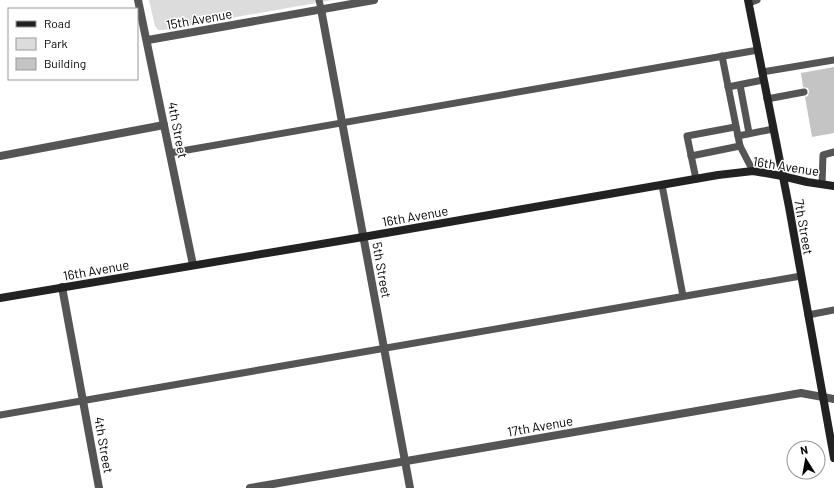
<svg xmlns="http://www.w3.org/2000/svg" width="834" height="488" font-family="Barlow,sans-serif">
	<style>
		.green { fill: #dcdcdc }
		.building { fill: #c4c4c4 }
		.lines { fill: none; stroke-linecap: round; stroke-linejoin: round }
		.lane { stroke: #555; stroke-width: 7 }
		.street { stroke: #555; stroke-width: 8 }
		.secondary { stroke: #222; stroke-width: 8 }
		.labels { text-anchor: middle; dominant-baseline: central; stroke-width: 3; stroke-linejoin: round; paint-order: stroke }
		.street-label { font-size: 13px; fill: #000; stroke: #fff }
	</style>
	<rect width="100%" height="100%" fill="#fff"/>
	<polygon class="green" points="149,0 333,0 163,30 158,30 155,26"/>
	<polygon class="building" points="834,67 834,133 812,137 805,97 808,96 809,91 808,88 803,87 801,73"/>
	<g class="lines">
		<g class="lane">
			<polyline points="319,0 321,9"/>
			<polyline points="749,3 757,0"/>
			<polyline points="722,56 740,146 753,171"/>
			<polyline points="762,72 834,60"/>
			<polyline points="740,85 749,133"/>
			<polyline points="728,87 763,80"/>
			<polyline points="767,99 804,92"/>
			<polyline points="738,136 773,129"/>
			<polyline points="170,153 758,50"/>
			<polyline points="691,156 740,146"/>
			<polyline points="696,179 687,136 735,127"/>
			<polyline points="822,184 823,155 834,152"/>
			<polyline points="662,185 683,296"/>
			<polyline points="808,315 834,310"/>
			<polyline points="0,415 801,276"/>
		</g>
		<g class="street">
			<polyline points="138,0 193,265"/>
			<polyline points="321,9 410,488"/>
			<polyline points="148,40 374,0"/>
			<polyline points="0,156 164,125"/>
			<polyline points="62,287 99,488"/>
			<polyline points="250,488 801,393 834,399"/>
		</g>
		<g class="secondary">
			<polyline points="748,0 789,207 834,458"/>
			<polyline points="0,298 363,237 718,175 753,171 782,176 807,182 834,186"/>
		</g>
	</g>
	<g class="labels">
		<g class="street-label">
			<text transform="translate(199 19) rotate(-10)">15th Avenue</text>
			<text transform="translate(178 130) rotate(79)">4th Street</text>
			<text transform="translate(786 166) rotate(9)">16th Avenue</text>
			<text transform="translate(415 216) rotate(-10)">16th Avenue</text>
			<text transform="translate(804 227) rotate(80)">7th Street</text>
			<text transform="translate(96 270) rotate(-10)">16th Avenue</text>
			<text transform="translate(382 270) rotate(80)">5th Street</text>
			<text transform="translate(540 426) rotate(-10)">17th Avenue</text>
			<text transform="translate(104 445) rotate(80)">4th Street</text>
		</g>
	</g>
	<rect x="8" y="8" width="130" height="72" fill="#ffffff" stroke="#999999"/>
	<rect x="16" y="21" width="20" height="6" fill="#222222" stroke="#999999"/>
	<text x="44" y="28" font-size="12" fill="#000000">Road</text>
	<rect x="16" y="38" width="20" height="12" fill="#dcdcdc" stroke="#999999"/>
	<text x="44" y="48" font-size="12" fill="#000000">Park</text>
	<rect x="16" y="58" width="20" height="12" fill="#c4c4c4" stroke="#999999"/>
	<text x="44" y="68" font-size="12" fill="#000000">Building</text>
	<g transform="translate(806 460) rotate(349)"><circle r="19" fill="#ffffff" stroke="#999999"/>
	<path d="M0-3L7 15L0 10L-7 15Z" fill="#000000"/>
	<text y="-6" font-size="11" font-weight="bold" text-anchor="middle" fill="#000000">N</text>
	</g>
</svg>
